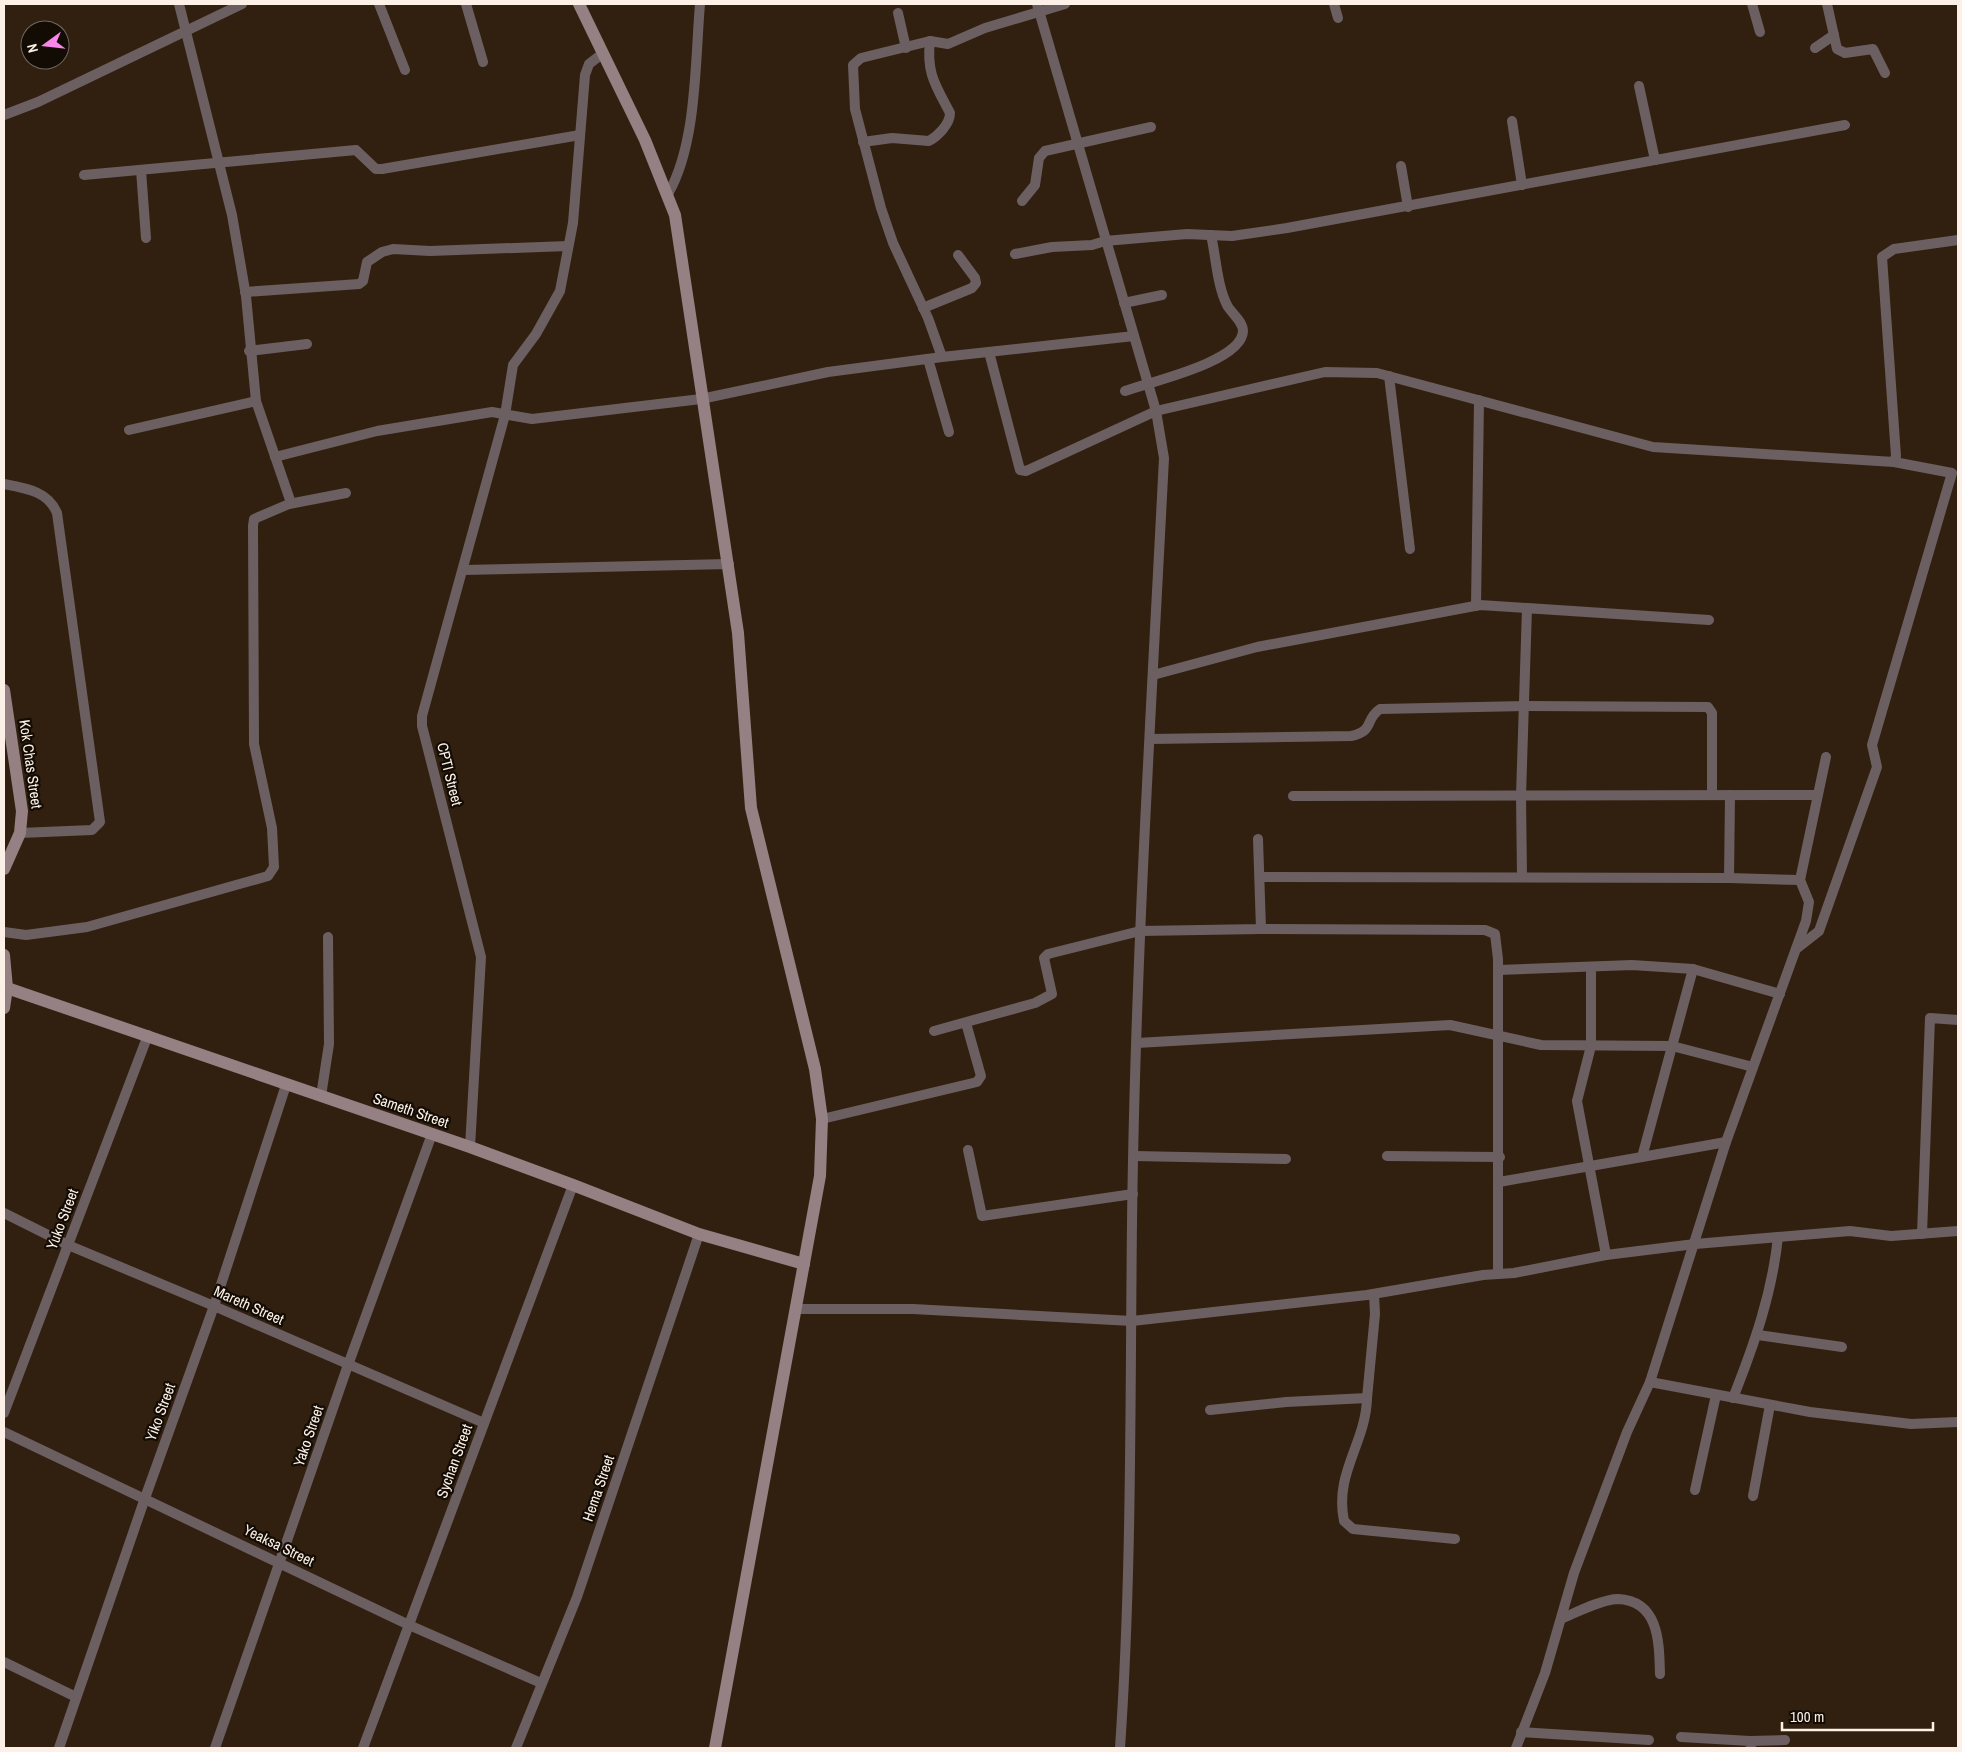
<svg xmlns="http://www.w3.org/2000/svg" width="1962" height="1752" font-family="'Archivo Narrow',sans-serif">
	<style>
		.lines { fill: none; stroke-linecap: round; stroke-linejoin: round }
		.street { stroke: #6c5f61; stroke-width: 10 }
		.secondary { stroke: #958084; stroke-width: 12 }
		.labels { text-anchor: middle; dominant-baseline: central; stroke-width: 4.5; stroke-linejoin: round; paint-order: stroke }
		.street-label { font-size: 15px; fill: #fdf1e7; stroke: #130c05 }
	</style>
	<rect width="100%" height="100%" fill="#31200f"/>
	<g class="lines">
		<g class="street">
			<polyline points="379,4 405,70"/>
			<polyline points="466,4 483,62"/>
			<path d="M1037 4 1156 411 1164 458C1151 713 1135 968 1132 1223 1130 1398 1132 1573 1120 1748"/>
			<polyline points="1334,4 1338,18"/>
			<polyline points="1752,4 1760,32"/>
			<polyline points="1827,4 1837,49 1845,53 1873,49 1885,73"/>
			<polyline points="898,13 906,48"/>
			<polyline points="1815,48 1834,35"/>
			<polyline points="1639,86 1655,160"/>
			<polyline points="4,115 38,102 242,4"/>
			<polyline points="1512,121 1522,185"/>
			<path d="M863 142 892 138 929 141C938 136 950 124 950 113 936 86 926 73 930 41"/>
			<polyline points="1401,166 1408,207"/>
			<polyline points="141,170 146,238"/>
			<polyline points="84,175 356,150 376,169 382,169 580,135"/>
			<path d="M668 194C697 144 695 62 700 4"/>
			<polyline points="1022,201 1035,185 1039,158 1045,151 1151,127"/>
			<polyline points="1015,254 1052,247 1092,245 1105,241 1187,234 1232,236 1287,228 1845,125"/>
			<polyline points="245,292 359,284 363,281 367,262 382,252 393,249 430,251 568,246"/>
			<polyline points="1124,303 1162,295"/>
			<polyline points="923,308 972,288 976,283 975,278 958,255"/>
			<polyline points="249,351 307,344"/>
			<polyline points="989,352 1020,470 1026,471 1156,411 1325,372 1377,373 1653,447 1894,462 1896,456 1882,257 1894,249 1958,240"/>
			<polyline points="942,357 928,318 893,243 881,208 855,109 853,65 861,58 930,41 948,44 985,28 1065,4"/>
			<polyline points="928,359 949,432"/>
			<polyline points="1389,376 1410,549"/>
			<path d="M1125 391C1149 382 1242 362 1243 331 1243 321 1231 313 1227 305 1217 285 1216 257 1211 235"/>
			<polyline points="129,430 256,401"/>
			<polyline points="275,457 377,431 492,412 532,419 701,399 828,372 942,357 1134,336"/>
			<path d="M4 484C25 488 48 491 57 513L100 822 92 830 20 833"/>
			<polyline points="289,504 346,493"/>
			<polyline points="463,570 729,564"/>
			<polyline points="1476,606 1479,400"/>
			<polyline points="1153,675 1257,647 1480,605 1709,620"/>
			<path d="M1150 739 1351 736C1375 731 1364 720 1380 709L1526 706 1708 707 1712 713V795"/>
			<polyline points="1293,796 1817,795"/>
			<polyline points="1260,877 1729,878 1800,880"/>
			<polyline points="1522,877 1521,796 1527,608"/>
			<polyline points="1729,878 1730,795"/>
			<polyline points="1261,929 1485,930 1495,934 1498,959 1498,1274"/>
			<polyline points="4,932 26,935 87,927 268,876 274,867 272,828 254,744 253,526 254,519 289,504 290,500 256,401 246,296 232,215 179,4"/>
			<polyline points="1796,949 1819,931 1877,767 1872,745 1952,473 1894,462"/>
			<polyline points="1591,967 1591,1046 1577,1101 1606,1255"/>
			<polyline points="1693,969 1642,1157 1726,1142"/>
			<polyline points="1498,970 1632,965 1693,969 1780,994"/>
			<polyline points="934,1031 1035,1003 1052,994 1044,958 1048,954 1140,931 1261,929 1258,839"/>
			<polyline points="1137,1043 1450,1025 1541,1045 1672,1046 1753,1067"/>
			<polyline points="321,1096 329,1044 328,937"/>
			<polyline points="822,1119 977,1082 981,1076 966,1023"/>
			<polyline points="470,1147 481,957 422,726 422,716 505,415 513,365 536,334 560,291 573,223 585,75 589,64 602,54"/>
			<polyline points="968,1150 982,1216 1133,1194"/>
			<polyline points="1134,1156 1286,1159"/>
			<polyline points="1387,1156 1500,1157"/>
			<polyline points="1499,1182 1642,1157"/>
			<polyline points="4,1213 68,1245 214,1306 484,1423"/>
			<polyline points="1922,1234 1930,1018 1958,1020"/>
			<polyline points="795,1309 913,1309 1132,1321 1367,1295 1483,1275 1514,1273 1606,1255 1695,1244 1850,1231 1891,1236 1958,1231"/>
			<polyline points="1758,1335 1842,1347"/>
			<polyline points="1650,1382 1810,1412 1911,1424 1958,1422"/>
			<path d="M1367 1398C1366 1443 1334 1473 1344 1521L1353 1529 1455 1539"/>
			<path d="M1733 1398C1754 1345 1772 1294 1778 1237"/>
			<polyline points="1210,1410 1286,1402 1367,1398 1375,1314 1374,1294"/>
			<polyline points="4,1413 148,1035"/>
			<polyline points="4,1432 409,1625 541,1683"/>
			<polyline points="1695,1490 1716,1395"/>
			<polyline points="1753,1496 1770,1405"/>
			<path d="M1563 1618C1577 1612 1603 1599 1618 1599 1660 1601 1659 1644 1660 1674"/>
			<polyline points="4,1662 76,1697"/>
			<polyline points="1521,1732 1649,1740"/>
			<polyline points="1681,1737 1750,1741 1751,1748"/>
			<polyline points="1750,1741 1785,1740"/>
			<polyline points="59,1748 145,1498 214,1306 286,1085"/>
			<polyline points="215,1748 348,1365 432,1134"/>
			<polyline points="363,1748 573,1185"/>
			<polyline points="516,1748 577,1597 699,1234"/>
			<polyline points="1516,1748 1545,1673 1574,1573 1627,1432 1650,1382 1726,1142 1806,921 1809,902 1800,880 1826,757"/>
		</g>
		<g class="secondary">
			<polyline points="579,4 645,140 675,215 738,633 751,808 815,1069 822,1119 820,1176 715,1748"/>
			<polyline points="4,690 22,811 20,833 4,869"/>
			<polyline points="4,955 7,988 4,1008"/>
			<polyline points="7,988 470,1147 573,1185 699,1234 804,1264"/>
		</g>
	</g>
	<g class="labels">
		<g class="street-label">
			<text transform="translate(31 764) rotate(82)">Kok Chas Street</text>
			<text transform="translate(450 774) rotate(76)">CPTI Street</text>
			<text transform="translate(411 1110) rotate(19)">Sameth Street</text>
			<text transform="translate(62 1219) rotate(-69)">Yuko Street</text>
			<text transform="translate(249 1305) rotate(24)">Mareth Street</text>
			<text transform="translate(160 1412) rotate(-70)">Yiko Street</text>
			<text transform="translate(308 1436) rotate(-71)">Yako Street</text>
			<text transform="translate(454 1461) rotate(-70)">Sychan Street</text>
			<text transform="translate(598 1488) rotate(-71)">Hema Street</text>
			<text transform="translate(279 1545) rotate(26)">Yeaksa Street</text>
		</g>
	</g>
	<rect width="1962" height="1752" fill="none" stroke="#fdf1e7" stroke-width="10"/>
	<g transform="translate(45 45) rotate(255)"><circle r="24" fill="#130c05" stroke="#71685f"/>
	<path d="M0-4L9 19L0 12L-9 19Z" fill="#f987e9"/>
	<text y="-8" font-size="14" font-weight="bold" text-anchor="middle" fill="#fdf1e7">N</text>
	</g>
	<path d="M1782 1722v8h151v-8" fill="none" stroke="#fdf1e7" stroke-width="2.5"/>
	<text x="1790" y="1722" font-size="15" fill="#fdf1e7" stroke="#130c05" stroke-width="4" paint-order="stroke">100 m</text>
</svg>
